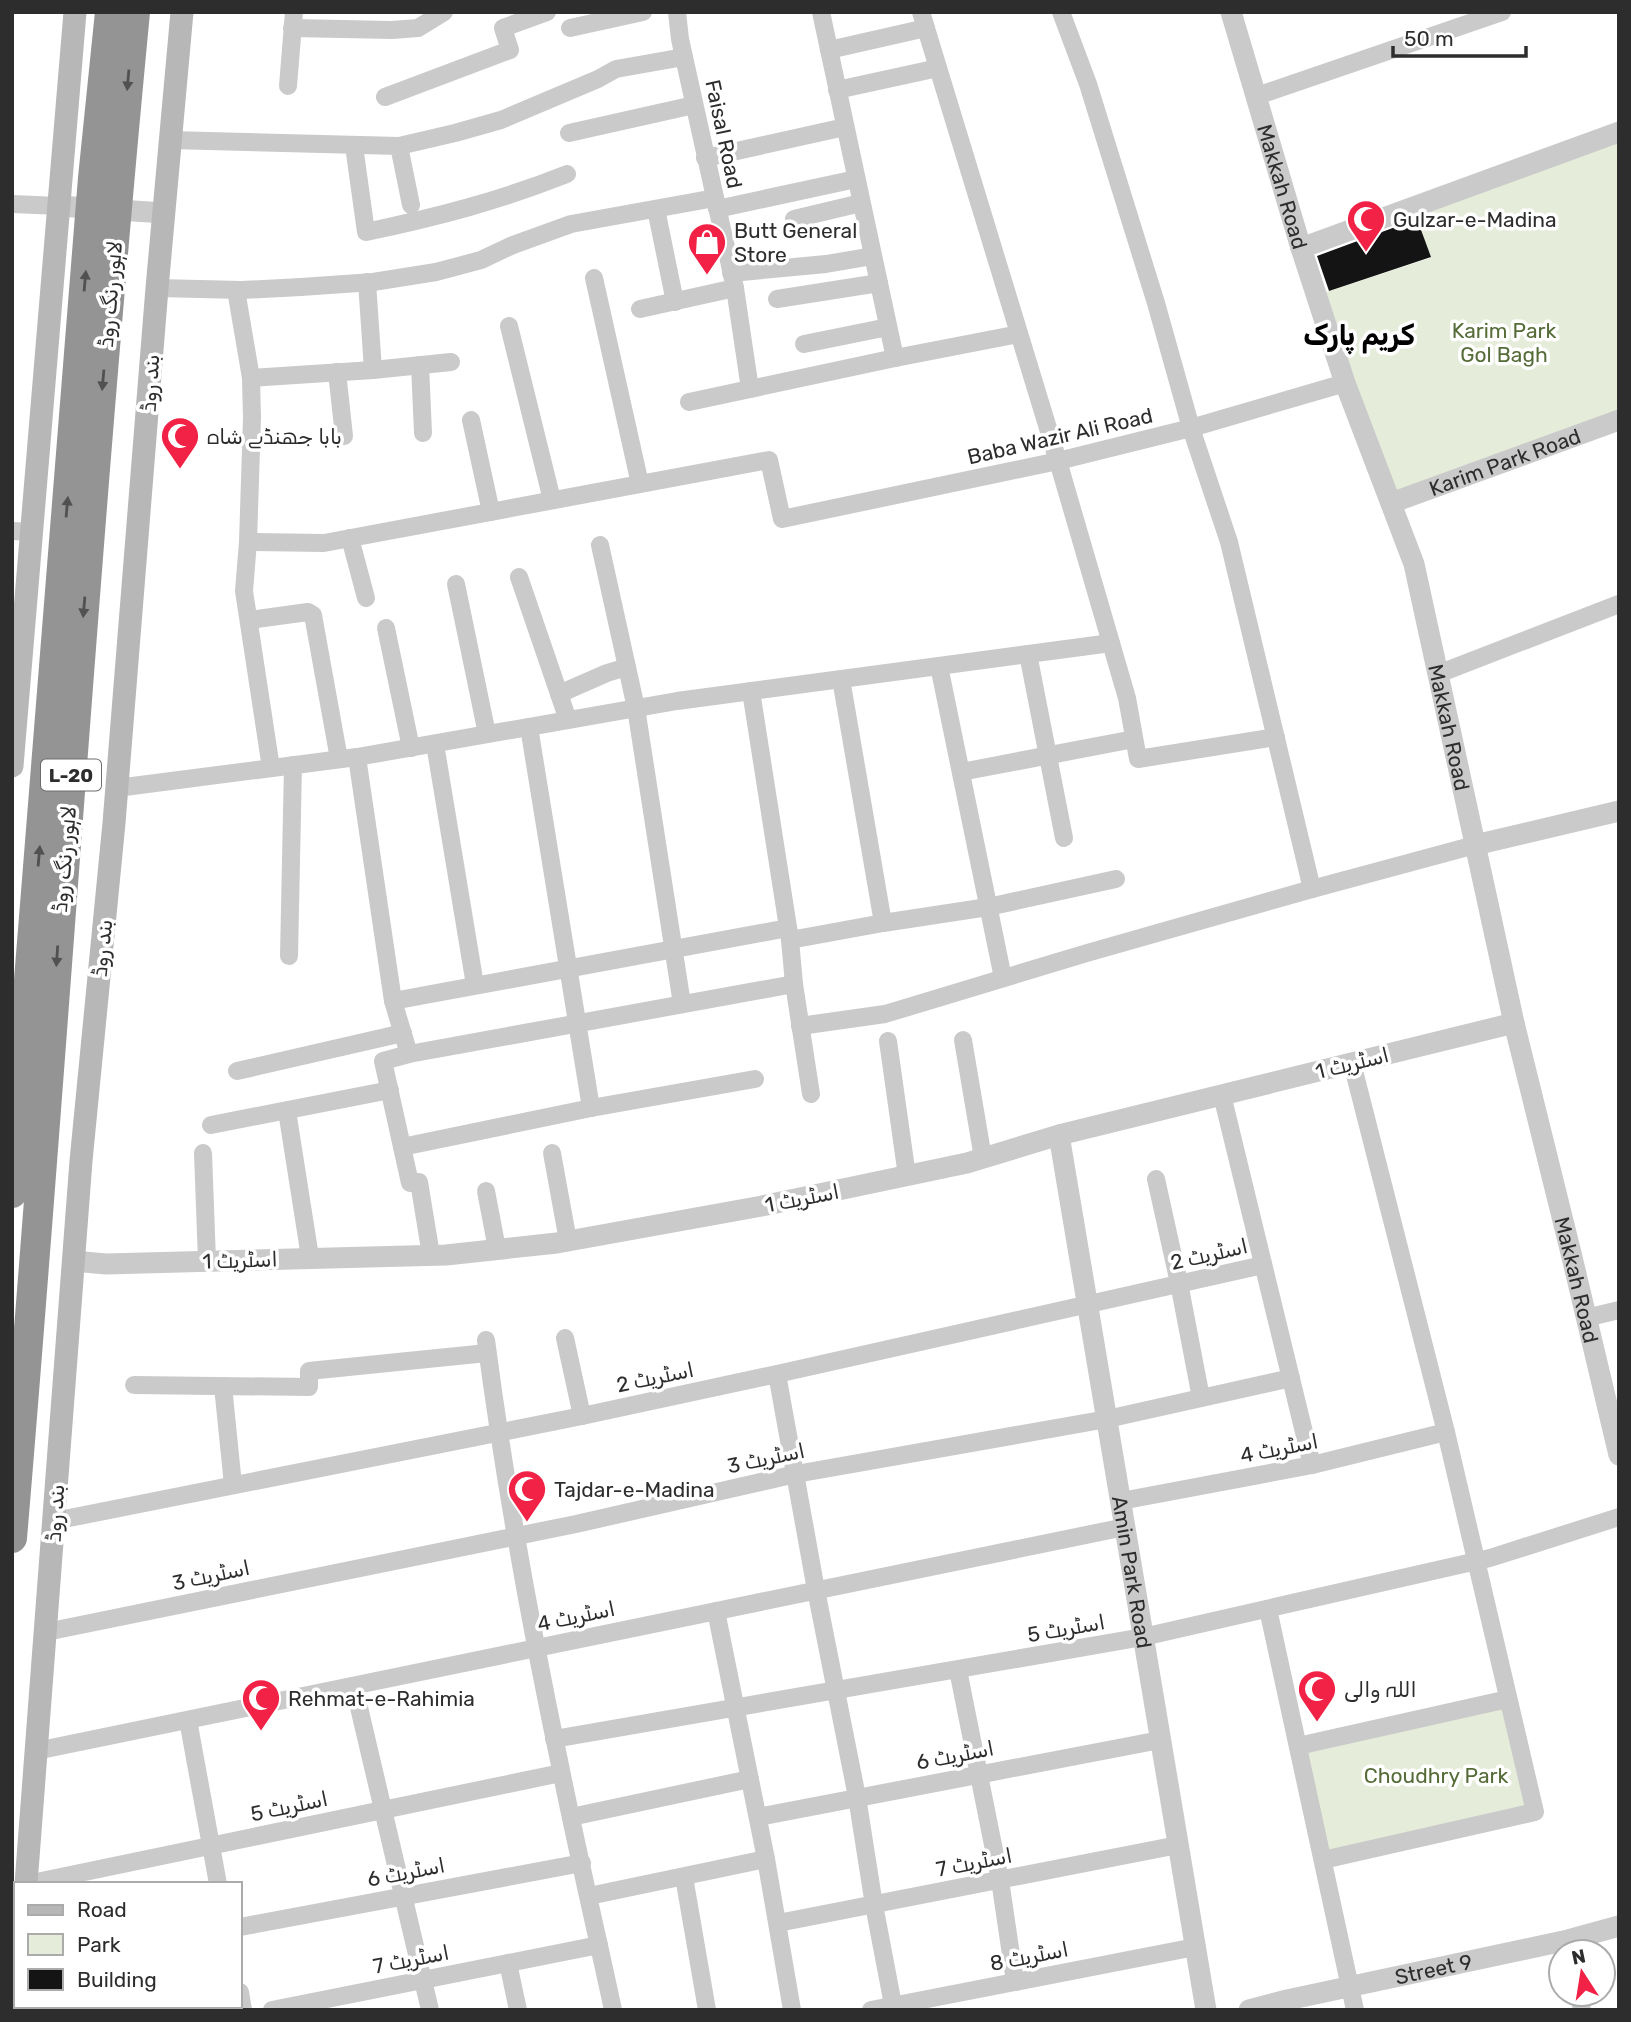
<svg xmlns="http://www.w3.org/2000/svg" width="1631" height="2022" font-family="Rubik,Cairo,sans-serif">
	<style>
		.green { fill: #e5ecda }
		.building { fill: #141414 }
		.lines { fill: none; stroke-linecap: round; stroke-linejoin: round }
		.minor { stroke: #cacaca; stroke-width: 18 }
		.tertiary { stroke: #cacaca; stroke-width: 21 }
		.secondary { stroke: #b7b7b7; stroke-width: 23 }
		.motorway-bridge { stroke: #949494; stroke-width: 30 }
		.oneway { fill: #515151 }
		.labels { text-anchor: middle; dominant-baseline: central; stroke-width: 7; stroke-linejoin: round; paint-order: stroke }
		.shield { fill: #fff; stroke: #6c6c6c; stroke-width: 2 }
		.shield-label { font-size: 19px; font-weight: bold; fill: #2d2d2d }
		.street-label { font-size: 21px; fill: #2d2d2d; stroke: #fff }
		.poi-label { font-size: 21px; fill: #2d2d2d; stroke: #fff; text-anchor: start }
		.park-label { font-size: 21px; fill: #556c38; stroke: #fff }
		.district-label { font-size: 28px; font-weight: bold; fill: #000; stroke: #fff }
	</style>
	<rect width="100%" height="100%" fill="#fff"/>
	<g class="green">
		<polygon points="1619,132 1619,420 1391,503 1317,295 1430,258 1413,207"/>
		<polygon points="1508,1699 1535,1812 1323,1860 1298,1746"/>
	</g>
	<polygon class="building" points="1417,219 1431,257 1329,291 1317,256"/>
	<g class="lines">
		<g class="minor">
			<polyline points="677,12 680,39 735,288 750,389"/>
			<polyline points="821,12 895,358"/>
			<polyline points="921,12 1058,461 1127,698 1138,759 1276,737"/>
			<polyline points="1061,12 1088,84 1156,303 1191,428 1229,542 1312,889 1475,845"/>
			<polyline points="292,28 392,30 418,28 444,12"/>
			<polyline points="570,28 643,12"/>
			<polyline points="829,50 926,28"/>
			<polyline points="288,86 294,12"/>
			<polyline points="837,90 938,68"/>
			<polyline points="1257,96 1502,12"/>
			<polyline points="385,97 510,50 503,28 547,12"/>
			<polyline points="569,133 694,105"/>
			<polyline points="170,140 399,146 411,205"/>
			<path d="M354 146 366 232C437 217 499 201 567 174"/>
			<polyline points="399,146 455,133 501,120 598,79 616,69 684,57"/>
			<polyline points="705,158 845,127"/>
			<polyline points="12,204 59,206"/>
			<polyline points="656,209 675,302"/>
			<polyline points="717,209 856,179"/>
			<polyline points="794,219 861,203"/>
			<polyline points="731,273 826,264 873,256"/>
			<polyline points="594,278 640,484"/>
			<polyline points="367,282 373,370"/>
			<polyline points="157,288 242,290 301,287 373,282 436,272 481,260 513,245 571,224 715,198"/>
			<polyline points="236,290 251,378 252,418 248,542 244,591 271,768"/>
			<polyline points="777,299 879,283"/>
			<polyline points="640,309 735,288"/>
			<polyline points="509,326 552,500"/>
			<polyline points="804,344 888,327"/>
			<polyline points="420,365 423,433"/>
			<polyline points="337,372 344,436"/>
			<polyline points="251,378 373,370 451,362"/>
			<polyline points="689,402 895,358 1019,334"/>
			<polyline points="471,420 491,512"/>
			<polyline points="12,531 32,532"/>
			<polyline points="350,538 366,598"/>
			<polyline points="248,542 324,543 769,460 782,519 1058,461 1191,428 1345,383"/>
			<polyline points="600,545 636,708 682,1004"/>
			<polyline points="519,577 568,720"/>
			<polyline points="456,584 487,734"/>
			<polyline points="249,620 308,612 313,615 339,759"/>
			<polyline points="386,628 411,748"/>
			<polyline points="1028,654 1064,838"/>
			<polyline points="939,666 1003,978"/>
			<polyline points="1438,674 1619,604"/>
			<polyline points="841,679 883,923"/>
			<polyline points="751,691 790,940 794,984 811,1094"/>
			<polyline points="559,694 607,673 627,667"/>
			<polyline points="529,727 591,1108"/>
			<polyline points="435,744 475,985"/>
			<polyline points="357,757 393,1001 409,1054"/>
			<polyline points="961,772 1134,739"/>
			<polyline points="117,788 357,757 677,701 1111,643"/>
			<polyline points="790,940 883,923 988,907 1116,879"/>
			<polyline points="289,956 293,765"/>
			<polyline points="393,1001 788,928"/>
			<polyline points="800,1026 885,1014 1087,953 1312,889"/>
			<polyline points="963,1040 983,1158"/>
			<polyline points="888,1041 907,1176"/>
			<polyline points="237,1071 403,1033"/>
			<polyline points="1222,1095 1312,1465"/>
			<polyline points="287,1111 310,1257"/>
			<polyline points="211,1125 390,1090"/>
			<polyline points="402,1147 591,1108 755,1079"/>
			<polyline points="203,1153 207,1261"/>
			<polyline points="552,1153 568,1241"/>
			<polyline points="1156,1179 1179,1283 1201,1398"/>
			<polyline points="486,1191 497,1249"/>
			<polyline points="431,1255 419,1182 410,1183 383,1061 409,1054 794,984"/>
			<polyline points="1586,1318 1619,1310"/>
			<polyline points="565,1338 582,1416"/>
			<path d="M486 1340C505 1485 531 1628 561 1770 577 1850 596 1930 613 2010"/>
			<polyline points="777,1374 816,1590 857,1797 874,1905 894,2010"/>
			<polyline points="134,1385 309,1387 309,1371 487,1353"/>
			<polyline points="223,1386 233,1485"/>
			<polyline points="1121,1501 1312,1465 1446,1432"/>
			<polyline points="54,1521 582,1416 777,1374 1263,1265"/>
			<polyline points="1268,1609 1355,2010"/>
			<polyline points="716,1611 766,1859"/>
			<polyline points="46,1632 576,1524 796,1474 1107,1419 1291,1378"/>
			<polyline points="958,1670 1000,1880 1015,1982"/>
			<polyline points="354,1686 430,2010"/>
			<polyline points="188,1720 218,1884"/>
			<polyline points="554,1739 1143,1637 1490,1558 1619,1517"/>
			<polyline points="1298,1746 1508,1699"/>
			<polyline points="36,1751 1125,1527"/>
			<polyline points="571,1817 750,1779"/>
			<polyline points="758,1817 1160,1740"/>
			<polyline points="1323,1860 1535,1812 1446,1432 1352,1063"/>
			<polyline points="684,1877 707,2010"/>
			<polyline points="27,1884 561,1773"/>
			<polyline points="589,1896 766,1859 792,2010"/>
			<polyline points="778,1923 1178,1845"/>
			<polyline points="240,1927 582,1863"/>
			<polyline points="508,1963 518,2010"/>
			<polyline points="240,1992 243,2010"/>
			<polyline points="1579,1994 1582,2010"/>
			<polyline points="272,2010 599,1945"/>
			<polyline points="871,2010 1195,1947"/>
		</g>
		<g class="tertiary">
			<path id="s1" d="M1231 12 1301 248 1345 383 1414 564 1514 1023 1571 1253 1619 1455"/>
			<polyline points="59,206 164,213"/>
			<polyline points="1301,248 1619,132"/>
			<path id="s2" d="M1391 503 1619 420"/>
			<polyline points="1475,845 1619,811"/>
			<path id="s3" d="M1059 1135 1206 2010"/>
			<polyline points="73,1261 106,1264 446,1255 557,1243 762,1206 967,1163 1059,1135 1514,1023"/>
			<path id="s4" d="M1249 2010 1287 2000 1568 1940 1619 1926"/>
		</g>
		<g class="secondary">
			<polyline points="12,766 75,12"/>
			<polyline points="26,1884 81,1161 114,823 157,288 182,12"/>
			<polyline points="19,2010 19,2006"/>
		</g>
		<g class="motorway-bridge">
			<polyline points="12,1193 93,178 110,12"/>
			<path d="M12 1538C55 1030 86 520 135 12"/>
		</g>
	</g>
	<defs><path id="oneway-solid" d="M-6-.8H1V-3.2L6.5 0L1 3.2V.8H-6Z" transform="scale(1.75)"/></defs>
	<g class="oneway">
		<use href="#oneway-solid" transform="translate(128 80) rotate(95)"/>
		<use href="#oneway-solid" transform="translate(85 281) rotate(-85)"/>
		<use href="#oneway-solid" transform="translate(103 380) rotate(95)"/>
		<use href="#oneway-solid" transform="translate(67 507) rotate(-85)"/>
		<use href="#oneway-solid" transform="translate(84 607) rotate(95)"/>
		<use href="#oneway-solid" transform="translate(39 856) rotate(-85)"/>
		<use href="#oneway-solid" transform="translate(57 956) rotate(94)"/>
	</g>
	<defs>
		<g id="mosque-pin" transform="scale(2.0125)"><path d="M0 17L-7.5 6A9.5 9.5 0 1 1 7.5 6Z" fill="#f12245" stroke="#fff"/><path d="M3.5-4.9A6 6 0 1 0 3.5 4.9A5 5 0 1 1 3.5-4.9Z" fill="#fff"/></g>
		<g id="shop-pin" transform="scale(2.0125)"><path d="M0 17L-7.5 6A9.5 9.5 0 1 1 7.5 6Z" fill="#f12245" stroke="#fff"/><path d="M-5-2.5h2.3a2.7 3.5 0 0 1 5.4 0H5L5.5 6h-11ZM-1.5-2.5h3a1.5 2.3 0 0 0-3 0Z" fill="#fff"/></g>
	</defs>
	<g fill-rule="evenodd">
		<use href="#mosque-pin" x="1366" y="219"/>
		<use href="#shop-pin" x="707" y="242"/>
		<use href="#mosque-pin" x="180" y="436"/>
		<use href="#mosque-pin" x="527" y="1489"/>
		<use href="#mosque-pin" x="1317" y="1689"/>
		<use href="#mosque-pin" x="261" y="1698"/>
	</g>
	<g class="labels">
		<rect class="shield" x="41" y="759.5" width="60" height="31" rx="5"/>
		<g class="shield-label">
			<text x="71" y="775">L-20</text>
		</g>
		<g class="street-label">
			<text transform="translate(724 134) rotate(78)">Faisal Road</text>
			<text stroke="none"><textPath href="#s1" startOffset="182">Makkah Road</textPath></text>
			<text transform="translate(110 294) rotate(-85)">لاہور رنگ روڈ</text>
			<text transform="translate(150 383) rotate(-86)">بند روڈ</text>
			<text transform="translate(1060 436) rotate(-13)">Baba Wazir Ali Road</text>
			<text stroke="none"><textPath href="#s2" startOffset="121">Karim Park Road</textPath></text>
			<text stroke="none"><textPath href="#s1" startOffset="749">Makkah Road</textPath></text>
			<text transform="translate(64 859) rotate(-85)">لاہور رنگ روڈ</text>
			<text transform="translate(102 948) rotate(-84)">بند روڈ</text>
			<text transform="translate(1352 1063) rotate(-14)">اسٹریٹ 1</text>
			<text transform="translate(802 1198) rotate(-11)">اسٹریٹ 1</text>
			<text transform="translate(1209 1254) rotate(-13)">اسٹریٹ 2</text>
			<text transform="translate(240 1260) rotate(-2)">اسٹریٹ 1</text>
			<text stroke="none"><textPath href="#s1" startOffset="1316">Makkah Road</textPath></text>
			<text transform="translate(655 1377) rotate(-12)">اسٹریٹ 2</text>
			<text transform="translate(1279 1448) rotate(-11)">اسٹریٹ 4</text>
			<text transform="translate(766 1458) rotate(-12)">اسٹریٹ 3</text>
			<text transform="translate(55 1513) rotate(-86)">بند روڈ</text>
			<text stroke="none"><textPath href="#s3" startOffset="443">Amin Park Road</textPath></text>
			<text transform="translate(211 1575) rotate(-12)">اسٹریٹ 3</text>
			<text transform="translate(576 1616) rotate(-12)">اسٹریٹ 4</text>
			<text transform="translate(1066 1628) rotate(-10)">اسٹریٹ 5</text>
			<text transform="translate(955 1755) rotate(-11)">اسٹریٹ 6</text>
			<text transform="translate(289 1806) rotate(-12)">اسٹریٹ 5</text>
			<text transform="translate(974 1862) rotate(-11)">اسٹریٹ 7</text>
			<text transform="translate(406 1872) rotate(-11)">اسٹریٹ 6</text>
			<text transform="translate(1029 1956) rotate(-11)">اسٹریٹ 8</text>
			<text transform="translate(411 1959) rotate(-11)">اسٹریٹ 7</text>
			<text stroke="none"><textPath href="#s4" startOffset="189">Street 9</textPath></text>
		</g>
		<g class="poi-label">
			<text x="1393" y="219">Gulzar-e-Madina</text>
			<text x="734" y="230">Butt General<tspan x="734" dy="24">Store</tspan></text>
			<text x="207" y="436">بابا جھنڈے شاہ</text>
			<text x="554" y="1489">Tajdar-e-Madina</text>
			<text x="1344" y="1689">اللہ والی</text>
			<text x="288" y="1698">Rehmat-e-Rahimia</text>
		</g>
		<g class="park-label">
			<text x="1504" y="330">Karim Park<tspan x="1504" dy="24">Gol Bagh</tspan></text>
			<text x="1436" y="1775">Choudhry Park</text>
		</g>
		<g class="district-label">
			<text x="1359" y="335">کریم پارک</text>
		</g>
	</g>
	<rect width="1631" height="2022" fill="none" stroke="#2d2d2d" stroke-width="28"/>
	<rect x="14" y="1882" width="228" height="126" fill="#ffffff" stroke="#ababab" stroke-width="2"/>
	<rect x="28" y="1905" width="35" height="10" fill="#b7b7b7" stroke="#ababab" stroke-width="2"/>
	<text x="77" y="1917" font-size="21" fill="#2d2d2d">Road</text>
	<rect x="28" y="1934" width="35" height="21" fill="#e5ecda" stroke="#ababab" stroke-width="2"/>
	<text x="77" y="1952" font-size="21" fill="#2d2d2d">Park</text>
	<rect x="28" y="1969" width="35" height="21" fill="#141414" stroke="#ababab" stroke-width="2"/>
	<text x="77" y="1987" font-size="21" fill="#2d2d2d">Building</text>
	<g transform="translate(1582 1973) rotate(348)"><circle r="33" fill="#ffffff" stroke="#ababab" stroke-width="2"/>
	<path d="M0-5L12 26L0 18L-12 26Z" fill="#f12245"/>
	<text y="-10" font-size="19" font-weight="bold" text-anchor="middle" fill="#2d2d2d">N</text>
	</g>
	<path d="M1393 46v10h133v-10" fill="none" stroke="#2d2d2d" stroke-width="3.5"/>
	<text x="1404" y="46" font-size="21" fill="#2d2d2d" stroke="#ffffff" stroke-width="5" paint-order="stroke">50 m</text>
</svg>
